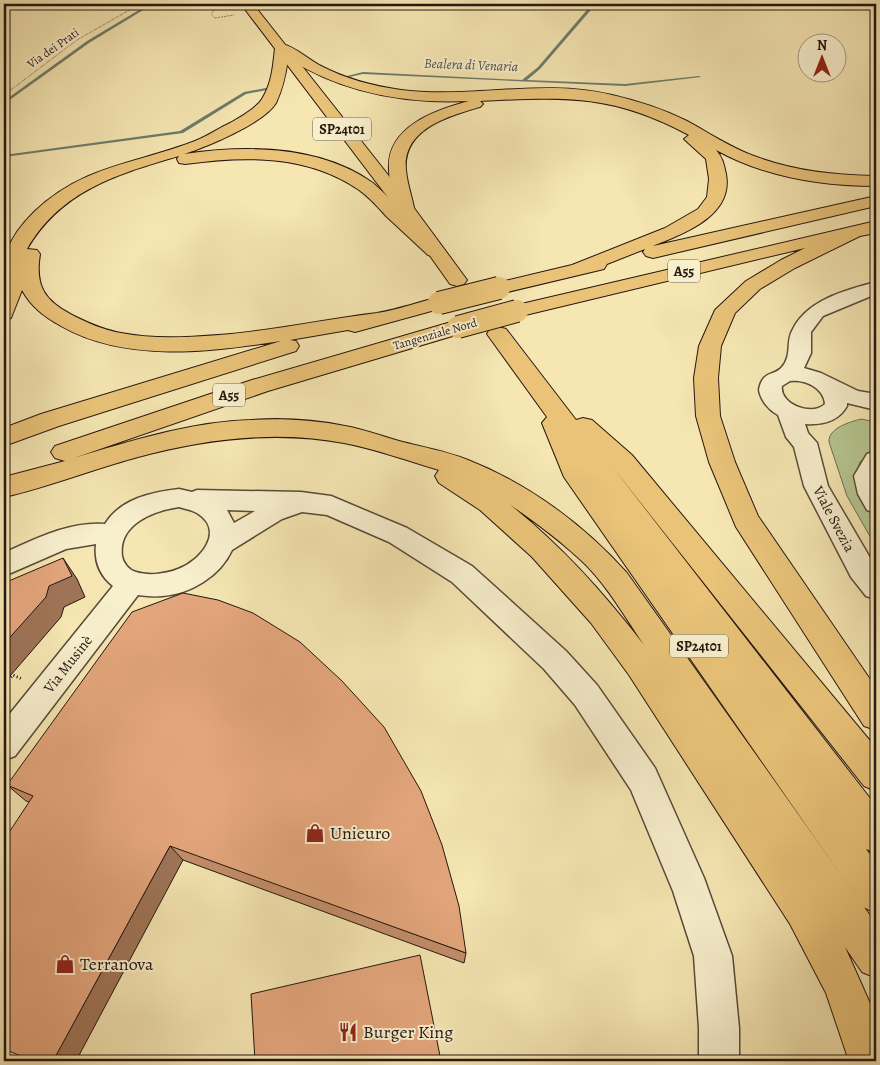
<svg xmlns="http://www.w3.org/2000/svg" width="880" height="1065" font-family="Alegreya,serif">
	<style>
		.green { fill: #b6c690; stroke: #6e6e50 }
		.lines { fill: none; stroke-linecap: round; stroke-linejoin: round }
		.stream { fill: #6d7c6b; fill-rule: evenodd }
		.minor-casing { stroke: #594a38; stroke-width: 3 }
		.major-casing { stroke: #251610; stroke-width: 2 }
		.highway-casing { stroke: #251610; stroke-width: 2 }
		.path-far1 { stroke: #251610; stroke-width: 1; stroke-dasharray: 0.5 1; stroke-linecap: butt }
		.path { stroke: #251610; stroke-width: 3; stroke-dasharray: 1 2.5; stroke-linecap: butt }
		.minor { fill: #f8efcd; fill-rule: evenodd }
		.major { fill: #eac379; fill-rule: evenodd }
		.highway { fill: #eac379; fill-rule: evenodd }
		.highway-bridge-casing { stroke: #251610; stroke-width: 24; stroke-linecap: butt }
		.highway-bridge { stroke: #eac379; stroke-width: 22 }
		.wall { fill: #c38e6b; stroke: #251610 }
		.shaded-wall { fill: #9f7457; stroke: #251610 }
		.building { fill: #e3a57c; stroke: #251610 }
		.labels { text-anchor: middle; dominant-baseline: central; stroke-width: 4; stroke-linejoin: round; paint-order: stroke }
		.far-street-label { font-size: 12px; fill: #251610; stroke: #f8efcd }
		.far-water-label { font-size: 14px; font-style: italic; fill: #4f5245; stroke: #f8efcd }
		.shield { fill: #f8efcd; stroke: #645749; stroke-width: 1 }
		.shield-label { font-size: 14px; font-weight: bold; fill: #251610 }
		.street-label { font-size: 15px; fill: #251610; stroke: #f8efcd }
		.near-poi-label { font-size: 18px; fill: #251610; stroke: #f8efcd; text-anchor: start }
	</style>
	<rect width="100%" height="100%" fill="#f5e6b2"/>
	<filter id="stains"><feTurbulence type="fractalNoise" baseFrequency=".004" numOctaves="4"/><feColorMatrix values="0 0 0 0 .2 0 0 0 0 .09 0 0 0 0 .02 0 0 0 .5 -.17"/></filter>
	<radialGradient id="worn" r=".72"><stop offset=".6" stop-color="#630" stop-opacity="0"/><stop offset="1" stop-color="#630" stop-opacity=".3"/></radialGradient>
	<path class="green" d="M861 419 876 422V446L860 462 856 475 870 510 876 518V547L847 496 829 442C828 428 850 422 861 419Z"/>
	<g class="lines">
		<g class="stream">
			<polygon points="149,4 153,4 89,43 4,104 4,101 87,41"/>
			<polygon points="592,4 596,4 540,69 527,80 625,84 699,76 701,77 625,86 363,74 345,78 343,77 363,72 522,80 538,67"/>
			<polygon points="266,88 267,88 267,90 246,94 183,133 4,157 4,155 180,131 244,92"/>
		</g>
		<g class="minor-casing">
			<g id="minor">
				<path d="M876 282V294L823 316 811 332V353L804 368 821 373 858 391 876 394V410L847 403V406C838 422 822 425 805 424L808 433 817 443 828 486 876 568V599L866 596 851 577 804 486 794 447 786 437 778 415C769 410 761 401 759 390 762 370 775 376 782 367 792 356 786 342 792 331 806 300 846 290 876 282ZM790 381C805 379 824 388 825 404 812 417 779 404 782 386Z"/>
				<polygon points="876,451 876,513 867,510 858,494 854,476 867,454"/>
				<path d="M179 489 192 492 197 490 301 492 331 496 407 528 472 566 566 651 597 685 655 768 704 878 732 956 739 1028V1061H699V1028L694 956 673 891 631 790 575 705 544 669 452 582 389 542 327 515 302 512 282 519 232 550C220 576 191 594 162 596 155 597 146 596 138 595L15 756 4 760V721L113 586C100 576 94 561 96 544L66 549 4 576V553C35 539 70 521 105 524 120 499 152 492 179 489ZM179 507C185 509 192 510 197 513 226 531 200 561 178 569 166 574 148 576 136 572 129 570 123 563 122 556 118 524 153 511 179 507ZM227 510 255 511 234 523Z"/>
			</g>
		</g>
		<g class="major-casing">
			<g id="major">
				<polygon points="241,4 253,4 411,204 467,280 464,284 457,286 450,284 399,212"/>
				<polygon points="498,327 506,329 576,420 583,418 592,420 632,455 876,748 876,791 864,786 611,465 876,806 876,853 866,849 876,863 876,913 863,907 564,477 542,423 547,417 487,334 490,329"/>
			</g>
		</g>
		<g class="highway-casing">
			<g id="highway">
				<path d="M282 44C296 47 309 60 321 66 346 79 373 86 401 90 471 99 543 78 612 95 638 101 663 109 687 121 709 133 730 147 754 156 793 171 834 175 876 176V186C820 186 765 177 716 150 723 158 724 165 726 174 734 216 683 234 653 246L876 196V206L653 258 646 256 643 252 645 249 607 264 604 269 499 294 492 292 489 288 492 284 572 265 665 228 698 209 707 197 709 179 706 159 684 139 689 135C611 93 564 97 480 101L483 104 480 107C449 116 402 129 406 170 407 183 412 196 414 208L411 212 405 213 445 251 442 255 435 257 428 255C414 242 400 229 386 216 378 207 369 197 359 190 307 154 244 156 185 164L179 163 177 159 179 156C118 174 61 190 27 249L37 250 40 254C35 286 44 300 72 315 88 323 103 330 121 333 156 340 195 337 231 334 280 329 328 319 377 313 397 310 419 302 439 297L446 299 449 303 446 307 355 332 348 330 290 340 296 341 299 346 296 351 59 426 4 446V428L41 414 281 341C210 352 126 363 61 326 45 317 31 307 22 290L11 318 4 320C4 301 1 266 8 249 13 235 24 222 34 212 83 165 136 164 195 141 205 137 213 132 222 127 233 122 256 109 262 99 272 83 273 66 275 48ZM288 58C342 93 405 104 469 101 435 110 386 127 389 170 389 181 393 193 395 204 388 197 381 190 373 183 320 145 246 145 184 154 207 147 264 123 276 103 283 88 286 74 288 58Z"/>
				<polygon points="876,221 876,233 860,236 795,268 760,289 735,313 721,346 718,378 720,416 735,462 758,516 876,688 876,730 864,726 736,527 709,462 696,416 694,378 699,346 715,310 746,281 781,260 805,248 517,317 510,315 506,311 510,307 517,305"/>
				<path d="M458 320 466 322 469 327 466 332 268 391 74 458C131 441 190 422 250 420 280 418 316 420 345 426 363 429 381 436 399 441 422 447 446 451 468 460 529 484 584 525 627 573L876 924V978L862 972 845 947 876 1017V1061H849L826 993 790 924 629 675 591 623 532 557 480 510 439 483 435 476 439 470C408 461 376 449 344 443 275 430 205 439 138 457 93 469 49 487 4 497V477L65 461 55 458 51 452 55 446 252 380ZM509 504C535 522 561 541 585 564 608 587 625 617 644 645 604 593 560 544 509 504Z"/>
			</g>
		</g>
		<g class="path-far1">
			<polyline points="214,4 216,8 211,14 215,18 234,15"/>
			<polyline points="4,95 77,40 140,4"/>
		</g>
		<polyline class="path" points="4,685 13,675 22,679"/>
		<use href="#minor" class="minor"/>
		<use href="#major" class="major"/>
		<use href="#highway" class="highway"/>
		<g class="highway-bridge-casing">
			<g id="highway-bridge">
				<polyline points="439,303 499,288"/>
				<polyline points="458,327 517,311"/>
			</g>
		</g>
		<use href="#highway-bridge" class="highway-bridge"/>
	</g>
	<polygon class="wall" points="7,785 466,953 464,963 183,860 29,802 26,801"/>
	<g class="shaded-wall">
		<polygon points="63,558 77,579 85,597 64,607 61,617 4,683 4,644"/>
		<polygon points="170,846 183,860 76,1061 53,1061"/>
	</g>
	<g class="building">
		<polygon points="63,558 72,576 49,586 46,597 4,644 4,583"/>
		<polygon points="183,593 218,600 253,613 300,642 342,681 384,727 421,791 442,845 459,906 466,953 170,846 53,1061 33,1061 4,1049 4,840 33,796 7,785 132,612"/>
		<polygon points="420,955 441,1061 255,1061 251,994"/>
	</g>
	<defs>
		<g id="shop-bare" transform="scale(1.5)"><path d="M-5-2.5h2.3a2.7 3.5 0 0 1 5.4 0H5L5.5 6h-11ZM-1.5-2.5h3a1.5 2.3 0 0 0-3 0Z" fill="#8f2418" stroke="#f8efcd" stroke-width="2.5" paint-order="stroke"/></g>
		<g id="restaurant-bare" transform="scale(1.5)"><path d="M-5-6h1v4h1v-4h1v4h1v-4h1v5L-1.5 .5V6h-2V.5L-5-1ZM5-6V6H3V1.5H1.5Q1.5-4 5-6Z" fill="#8f2418" stroke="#f8efcd" stroke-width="2.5" paint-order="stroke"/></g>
	</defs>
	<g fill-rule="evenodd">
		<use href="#shop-bare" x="315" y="833"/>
		<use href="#shop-bare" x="65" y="964"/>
		<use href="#restaurant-bare" x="348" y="1032"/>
	</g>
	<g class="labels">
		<g class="far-street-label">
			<text transform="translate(53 48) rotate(-35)">Via dei Prati</text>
			<text transform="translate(435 334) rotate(-16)">Tangenziale Nord</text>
		</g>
		<g class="far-water-label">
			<text transform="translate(471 65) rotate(2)">Bealera di Venaria</text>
		</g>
		<g class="shield">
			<rect x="313" y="117.5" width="58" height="23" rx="4"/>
			<rect x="668" y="259.5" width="32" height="23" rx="4"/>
			<rect x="213" y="383.5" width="32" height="23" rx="4"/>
			<rect x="670" y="634.5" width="58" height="23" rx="4"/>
		</g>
		<g class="shield-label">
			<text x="342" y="129">SP24t01</text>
			<text x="684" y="271">A55</text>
			<text x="229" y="395">A55</text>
			<text x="699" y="646">SP24t01</text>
		</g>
		<g class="street-label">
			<text transform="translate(834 519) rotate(62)">Viale Svezia</text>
			<text transform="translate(68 664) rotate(-52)">Via Musinè</text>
		</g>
		<g class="near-poi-label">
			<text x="330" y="833">Unieuro</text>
			<text x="80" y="964">Terranova</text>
			<text x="363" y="1032">Burger King</text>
		</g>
	</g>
	<rect width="880" height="1065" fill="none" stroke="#f5e6b2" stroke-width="20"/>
	<rect x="5" y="5" width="870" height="1055" fill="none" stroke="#251610" stroke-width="2.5"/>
	<rect x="10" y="10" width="860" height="1045" fill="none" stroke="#251610"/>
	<g transform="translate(822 58)"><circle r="24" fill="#f8efcd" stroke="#a49881"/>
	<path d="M0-4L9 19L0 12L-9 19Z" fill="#8f2418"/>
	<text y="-8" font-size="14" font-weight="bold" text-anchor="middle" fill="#251610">N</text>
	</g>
	<rect width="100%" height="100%" filter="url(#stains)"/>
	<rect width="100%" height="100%" fill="url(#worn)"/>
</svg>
